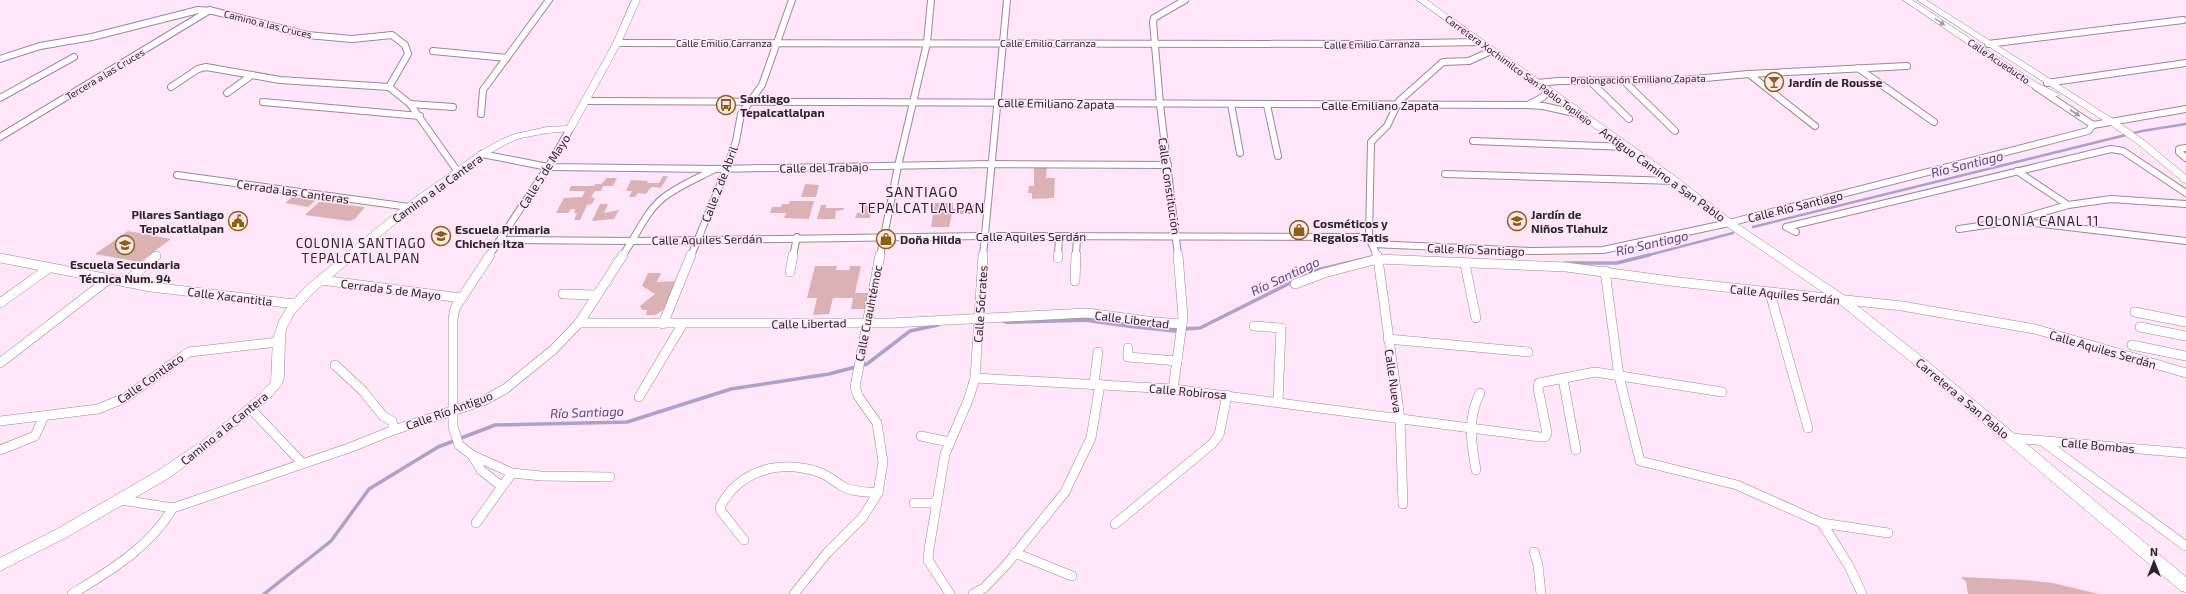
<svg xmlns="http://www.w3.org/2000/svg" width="2186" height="594" font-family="'Exo 2',sans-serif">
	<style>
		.green { fill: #dcb1b3 }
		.water { fill: #a9a1cf }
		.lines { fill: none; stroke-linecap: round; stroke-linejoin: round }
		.stream-far1 { stroke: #a9a1cf; stroke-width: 2.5 }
		.stream { stroke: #a9a1cf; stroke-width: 3.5 }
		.minor-far1-casing { stroke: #9c8797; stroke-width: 8 }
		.minor-casing { stroke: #9c8797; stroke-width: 10 }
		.tertiary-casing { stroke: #9c8797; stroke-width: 1 }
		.secondary-casing { stroke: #9c8797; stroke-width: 1 }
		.minor-far1 { stroke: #fff; stroke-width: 6 }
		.minor { stroke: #fff; stroke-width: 9 }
		.tertiary { fill: #fff; fill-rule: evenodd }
		.secondary { fill: #fff; fill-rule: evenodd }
		.oneway { fill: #a09c9f }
		.labels { text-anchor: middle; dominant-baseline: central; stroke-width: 3; stroke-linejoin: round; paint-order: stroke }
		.far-street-label { font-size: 10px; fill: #2c242a; stroke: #ffe7f9 }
		.poi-label { font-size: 12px; font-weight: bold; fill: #2c242a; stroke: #ffe7f9; text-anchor: start }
		.street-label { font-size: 12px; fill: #2c242a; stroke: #ffe7f9 }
		.water-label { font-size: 13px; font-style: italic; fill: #564984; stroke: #ffe7f9 }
		.neighbourhood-label { font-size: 13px; letter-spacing: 1px; fill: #2c242a; stroke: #ffe7f9 }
		.quarter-label { font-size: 14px; letter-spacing: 1px; fill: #2c242a; stroke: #ffe7f9 }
	</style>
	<rect width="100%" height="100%" fill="#ffe7f9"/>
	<g class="green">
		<polygon points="1047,167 1046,178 1055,178 1054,198 1032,199 1032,193 1028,193 1029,186 1034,186 1034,168"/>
		<polygon points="663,176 668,176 661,188 651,187 646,194 638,193 635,197 629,197 632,191 626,191 631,180 648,181 647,183 659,183"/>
		<polygon points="607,178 617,178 613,186 603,186 601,191 595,191 591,197 595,198 592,204 587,205 580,220 574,220 577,213 574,213 575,209 571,209 568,213 556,213 564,198 582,197 585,191 569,191 571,186 594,186 595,184 601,184"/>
		<polygon points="805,184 819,185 816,197 801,197"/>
		<polygon points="292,197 316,200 308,207 285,203"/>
		<polygon points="790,201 814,201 809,219 784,218 786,213 770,213 772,207 781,207 782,204 789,204"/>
		<polygon points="319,202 322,202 365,207 355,219 349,221 305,215"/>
		<polygon points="935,203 953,203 953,209 961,209 962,204 975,205 974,214 952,214 949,227 931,227"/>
		<polygon points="600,204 608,204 604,213 619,210 614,219 592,221"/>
		<polygon points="865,204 876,204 874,214 871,214 870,218 855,218 857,213 863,213"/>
		<polygon points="821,205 826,205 826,208 844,208 843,210 836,211 835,219 817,219"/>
		<polygon points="128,231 171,239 140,262 95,254"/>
		<polygon points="815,266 837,266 836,270 849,270 850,266 861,266 855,293 868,293 865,309 851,309 853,298 833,298 829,314 813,315 817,298 807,298"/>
		<path d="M648 273H661L657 282 677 281C671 297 666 318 646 315L647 310H642L640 306 655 294 642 286Z"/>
		<polygon points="1961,577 2026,580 2053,583 2099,594 1968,594 1966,582"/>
	</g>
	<polygon class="water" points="1082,317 1179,327 1177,333 1129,328 1086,322 1006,324 999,321"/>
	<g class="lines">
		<g class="stream-far1">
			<polyline points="1753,227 2142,131 2186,124"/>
			<polyline points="1645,256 1733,233"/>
		</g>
		<g class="stream">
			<polyline points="1565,263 1617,263 1649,255"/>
			<polyline points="1303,277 1317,270 1376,256"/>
			<polyline points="1183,329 1200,328 1294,281"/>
			<polyline points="264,594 331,541 369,489 438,447 495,425 627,422 731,389 829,374 867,364 910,331 938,325"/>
		</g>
		<g class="minor-far1-casing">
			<g id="minor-far1">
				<polyline points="617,43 1365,44 1479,42"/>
				<polyline points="1988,44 2183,20"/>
				<polyline points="433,51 507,58"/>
				<polyline points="0,59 40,46 92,37 198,10 213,11 307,35 352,39 392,35 405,45 408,54 389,87 410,104 458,172"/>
				<polyline points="1858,68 1934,122"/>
				<polyline points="1749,74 1815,126"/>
				<polyline points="1589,80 1629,119"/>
				<polyline points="1623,80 1675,131"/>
				<polyline points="1537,83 1558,81 1683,80 1749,74 1907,66"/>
				<polyline points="2047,83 2186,63"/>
				<polyline points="171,87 198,69 206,67 280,80 389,87"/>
				<polyline points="2036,87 2093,125"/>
				<polyline points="227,93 252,75"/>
				<polyline points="0,98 74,57"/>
				<polyline points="586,101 1527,105 1543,106 1579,114"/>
				<polyline points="263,102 420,116"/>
				<polyline points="410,104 453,107"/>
				<polyline points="1231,104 1240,153"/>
				<polyline points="1267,105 1278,156"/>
				<polyline points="1528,105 1543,97 1548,91"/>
				<polyline points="481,114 483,90 549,0"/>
				<polyline points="0,137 210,10"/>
				<polyline points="1473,141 1627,147"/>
				<polyline points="2186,148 2179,149 2179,152 2186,158"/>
				<polyline points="482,154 548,167 715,169 991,164 1168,165"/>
				<polyline points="2017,171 2068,205"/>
				<polyline points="1445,174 1675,181"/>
				<polyline points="177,175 409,207"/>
				<polyline points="2017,221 2186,241"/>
				<polyline points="1959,229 2013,221 2068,205 2111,199 2186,204"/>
				<polyline points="1796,232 1786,227 2111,149 2123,151 2186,193"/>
				<polyline points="500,240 634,241 984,236 1369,237"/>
				<polyline points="1372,244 1532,251 1603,250 1729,223 2088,131 2093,125 2186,109"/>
				<polyline points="489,256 548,167 570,129"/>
				<path d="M622 256C636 238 645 212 663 198 678 186 698 178 715 169"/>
				<polyline points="691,256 727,168 736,141 741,114 762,85 792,0"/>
				<polyline points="793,256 797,237"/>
				<polyline points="880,256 898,166 927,43 931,0"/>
				<polyline points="983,256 1007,0"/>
				<polyline points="1058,256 1059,236"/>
				<polyline points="1076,256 1077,236"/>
				<polyline points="1178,256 1160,104 1153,22 1154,18 1185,0"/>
				<polyline points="1377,256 1369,237 1371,142 1387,126 1399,101 1443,62 1469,61 1491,51"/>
			</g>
		</g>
		<g class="minor-casing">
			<g id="minor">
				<polyline points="490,255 455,308 453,319 453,427 459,445 472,455 512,473 541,476 610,477"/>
				<polyline points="1377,255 1378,259 1566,267 1678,282 1902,306 2035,329 2186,373"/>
				<polyline points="0,258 151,287 295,304"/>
				<polyline points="1058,258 1058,255"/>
				<polyline points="1465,264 1476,318"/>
				<polyline points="1605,271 1619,376 1640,461 1737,485 1822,523 1849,566 1862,594"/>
				<polyline points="790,272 793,255"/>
				<polyline points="321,280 461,298"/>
				<polyline points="1075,281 1076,255"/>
				<polyline points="126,282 156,256"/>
				<polyline points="1295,284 1324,273 1378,259 1400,419 1403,504"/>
				<polyline points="1770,293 1808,428"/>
				<polyline points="563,294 597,295"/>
				<polyline points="0,303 49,268"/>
				<polyline points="2135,312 2186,322"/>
				<polyline points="579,323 891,323 1087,313 1155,322 1182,324"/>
				<polyline points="663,324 691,255"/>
				<polyline points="1254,326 1281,328 1278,401"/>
				<polyline points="2140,327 2186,336"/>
				<polyline points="1388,339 1528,352"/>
				<polyline points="2132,345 2186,356"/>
				<polyline points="1128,348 1128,357 1177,361"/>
				<polyline points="0,363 109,279"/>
				<polyline points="335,365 363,391 383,416 392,421 394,430"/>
				<polyline points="975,378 1173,389 1540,437 1545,437 1547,433 1538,388 1539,383 1595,372 1722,392"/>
				<polyline points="1563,379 1576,450"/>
				<polyline points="1094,384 1098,352"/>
				<polyline points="1173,389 1183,317 1178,255"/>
				<polyline points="639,397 682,325"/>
				<polyline points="250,408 302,463"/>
				<polyline points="0,421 98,409 125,398 189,352 278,342"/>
				<polyline points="921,436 949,442"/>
				<polyline points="2011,438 2186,453"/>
				<polyline points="2041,440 2186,546"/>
				<polyline points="0,450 35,436 44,416"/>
				<polyline points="472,455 481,470 501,486"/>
				<path d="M1476 470C1471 442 1467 419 1480 393"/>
				<polyline points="121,500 173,508 349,448 394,430 483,401 505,389 553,350 579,323 623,255"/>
				<polyline points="914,503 937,503"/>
				<polyline points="476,523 512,473"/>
				<polyline points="1822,523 1888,533"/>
				<polyline points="1115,524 1212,444 1219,435 1227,395"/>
				<path d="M744 540 721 511 720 507C740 469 781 459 821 473 829 476 835 482 842 486 852 492 866 492 878 493"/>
				<polyline points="1534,552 1538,565 1541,594"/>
				<polyline points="1015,553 1072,576"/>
				<path d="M72 594C111 570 149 548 173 508"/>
				<polyline points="794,594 827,553 862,518 878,493 883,462 877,423 858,396 855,387 880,255"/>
				<polyline points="950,594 928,560 929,549 945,454 969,398 975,378 983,255"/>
				<polyline points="973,594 984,588 1007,564 1065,492 1091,438 1100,384"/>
			</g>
		</g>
		<g class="tertiary-casing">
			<g id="tertiary">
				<polygon points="632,0 640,0 621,43 573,131 547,133 521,138 508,143 485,156 413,209 313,293 294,314 286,329 285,339 284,377 282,384 268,400 213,445 169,478 67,537 0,571 0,558 57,529 159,470 205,439 260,394 271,382 273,339 279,321 286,309 305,287 405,205 479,152 502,139 515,134 547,127 567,126 613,43"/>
				<polygon points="1903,0 1912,0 2037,83 2059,94 2058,96 2052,96 2031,87"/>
				<polygon points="1917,0 1926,0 2121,124 2145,141 2186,175 2186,183 2183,182 2139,145 2115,128"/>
			</g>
		</g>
		<g class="secondary-casing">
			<polygon id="secondary" points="1417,0 1427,0 1679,179 1733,221 1845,296 1926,360 2186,577 2186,592 2181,591 1916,366 1837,302 1725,225 1671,183"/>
		</g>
		<use href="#minor-far1" class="minor-far1"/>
		<use href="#minor" class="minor"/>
		<use href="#tertiary" class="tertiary"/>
		<use href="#secondary" class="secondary"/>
	</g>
	<defs><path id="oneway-solid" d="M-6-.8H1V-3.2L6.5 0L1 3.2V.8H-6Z"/></defs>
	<g class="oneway">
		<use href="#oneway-solid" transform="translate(1940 22) rotate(34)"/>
		<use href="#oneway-solid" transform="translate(2075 113) rotate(33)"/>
	</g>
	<defs>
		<g id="bar-ring" transform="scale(1)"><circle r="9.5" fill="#ffe7f9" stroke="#8d6206" stroke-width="1.5"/><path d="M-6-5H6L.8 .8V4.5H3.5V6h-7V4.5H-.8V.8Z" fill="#8d6206"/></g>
		<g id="bus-ring" transform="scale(1)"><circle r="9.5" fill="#ffe7f9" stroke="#8d6206" stroke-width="1.5"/><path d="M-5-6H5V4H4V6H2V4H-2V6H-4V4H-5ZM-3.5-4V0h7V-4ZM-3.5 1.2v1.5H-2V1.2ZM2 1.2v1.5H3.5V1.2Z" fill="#8d6206"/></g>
		<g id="civic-ring" transform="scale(1)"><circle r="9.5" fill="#ffe7f9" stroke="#8d6206" stroke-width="1.5"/><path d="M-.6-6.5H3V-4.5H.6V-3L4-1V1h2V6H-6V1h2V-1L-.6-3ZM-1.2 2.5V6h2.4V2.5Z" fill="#8d6206"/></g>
		<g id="school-ring" transform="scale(1)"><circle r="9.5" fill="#ffe7f9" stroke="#8d6206" stroke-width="1.5"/><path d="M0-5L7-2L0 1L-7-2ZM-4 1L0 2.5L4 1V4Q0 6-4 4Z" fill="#8d6206"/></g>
		<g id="shop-ring" transform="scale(1)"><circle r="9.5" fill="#ffe7f9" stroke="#8d6206" stroke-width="1.5"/><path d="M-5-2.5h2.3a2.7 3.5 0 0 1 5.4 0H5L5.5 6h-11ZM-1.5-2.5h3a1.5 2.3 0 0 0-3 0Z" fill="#8d6206"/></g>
	</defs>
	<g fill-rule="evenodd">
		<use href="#bar-ring" x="1774" y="82"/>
		<use href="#bus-ring" x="726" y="105"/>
		<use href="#civic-ring" x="238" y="221"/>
		<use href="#school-ring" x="1517" y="221"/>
		<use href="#shop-ring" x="1299" y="230"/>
		<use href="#school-ring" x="441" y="236"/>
		<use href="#shop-ring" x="886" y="239"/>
		<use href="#school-ring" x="125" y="245"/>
	</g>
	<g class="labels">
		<g class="far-street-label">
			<text transform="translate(268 24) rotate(14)">Camino a las Cruces</text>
			<text x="724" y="43">Calle Emilio Carranza</text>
			<text x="1048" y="43">Calle Emilio Carranza</text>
			<text transform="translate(1372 44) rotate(-1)">Calle Emilio Carranza</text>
			<text transform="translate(1999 61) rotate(34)">Calle Acueducto</text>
			<text transform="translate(1519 70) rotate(36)">Carretera Xochimilco San Pablo Topilejo</text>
			<text transform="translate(105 74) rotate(-31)">Tercera a las Cruces</text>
			<text transform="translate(1638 79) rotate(-1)">Prolongación Emiliano Zapata</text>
		</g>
		<g class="poi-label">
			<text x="1788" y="82">Jardín de Rousse</text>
			<text x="740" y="98">Santiago<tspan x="740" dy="14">Tepalcatlalpan</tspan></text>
			<text x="224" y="214" text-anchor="end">Pilares Santiago<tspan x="224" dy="14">Tepalcatlalpan</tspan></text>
			<text x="1531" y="214">Jardín de<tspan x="1531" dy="14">Niños Tlahuiz</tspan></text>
			<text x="1313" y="223">Cosméticos y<tspan x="1313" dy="14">Regalos Tatis</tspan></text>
			<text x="455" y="229">Escuela Primaria<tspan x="455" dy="14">Chichen Itza</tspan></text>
			<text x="900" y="239">Doña Hilda</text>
			<text x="125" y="264" text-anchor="middle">Escuela Secundaria<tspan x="125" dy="14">Técnica Num. 94</tspan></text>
		</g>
		<g class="street-label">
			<text transform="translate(1056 103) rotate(1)">Calle Emiliano Zapata</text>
			<text x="1380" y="105">Calle Emiliano Zapata</text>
			<text transform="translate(824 167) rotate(-1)">Calle del Trabajo</text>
			<text transform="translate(544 171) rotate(-58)">Calle 5 de Mayo</text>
			<text transform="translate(1663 174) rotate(36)">Antiguo Camino a San Pablo</text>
			<text transform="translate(719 184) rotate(-69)">Calle 2 de Abril</text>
			<text transform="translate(1170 186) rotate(82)">Calle Constitución</text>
			<text transform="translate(437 188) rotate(-36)">Camino a la Cantera</text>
			<text transform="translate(293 191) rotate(8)">Cerrada las Canteras</text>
			<text transform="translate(1795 206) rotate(-14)">Calle Río Santiago</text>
			<text x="1031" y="236">Calle Aquiles Serdán</text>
			<text transform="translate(707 239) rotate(-1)">Calle Aquiles Serdán</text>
			<text transform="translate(1476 249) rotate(2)">Calle Río Santiago</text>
			<text transform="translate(391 289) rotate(7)">Cerrada 5 de Mayo</text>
			<text transform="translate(1785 294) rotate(6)">Calle Aquiles Serdán</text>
			<text transform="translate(230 296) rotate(7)">Calle Xacantitla</text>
			<text transform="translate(980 304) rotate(-86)">Calle Sócrates</text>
			<text transform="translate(868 313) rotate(-79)">Calle Cuauhtémoc</text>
			<text transform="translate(1132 319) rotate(7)">Calle Libertad</text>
			<text transform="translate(809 323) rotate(-1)">Calle Libertad</text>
			<text transform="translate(2103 349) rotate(16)">Calle Aquiles Serdán</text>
			<text transform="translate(150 378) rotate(-35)">Calle Contlaco</text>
			<text transform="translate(1394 381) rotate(82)">Calle Nueva</text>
			<text transform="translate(1188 391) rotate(5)">Calle Robirosa</text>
			<text transform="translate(1963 398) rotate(40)">Carretera a San Pablo</text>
			<text transform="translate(449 410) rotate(-20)">Calle Río Antiguo</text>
			<text transform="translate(224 428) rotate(-39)">Camino a la Cantera</text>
			<text transform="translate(2098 445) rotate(5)">Calle Bombas</text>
		</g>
		<g class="water-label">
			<text transform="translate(1967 164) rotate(-14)">Río Santiago</text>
			<text transform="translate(1652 243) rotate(-13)">Río Santiago</text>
			<text transform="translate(1285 276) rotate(-25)">Río Santiago</text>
			<text transform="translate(587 412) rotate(-2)">Río Santiago</text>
		</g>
		<g class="neighbourhood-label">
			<text x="2038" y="221">COLONIA CANAL 11</text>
			<text x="361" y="243">COLONIA SANTIAGO<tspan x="361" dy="15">TEPALCATLALPAN</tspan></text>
		</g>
		<g class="quarter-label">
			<text x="922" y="191">SANTIAGO<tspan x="922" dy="16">TEPALCATLALPAN</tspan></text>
		</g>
	</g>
	<g transform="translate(2154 562)" stroke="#ffe7f9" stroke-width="3" paint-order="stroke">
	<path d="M0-3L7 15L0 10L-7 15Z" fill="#2c242a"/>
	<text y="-6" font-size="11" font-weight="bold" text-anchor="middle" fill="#2c242a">N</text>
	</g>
</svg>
